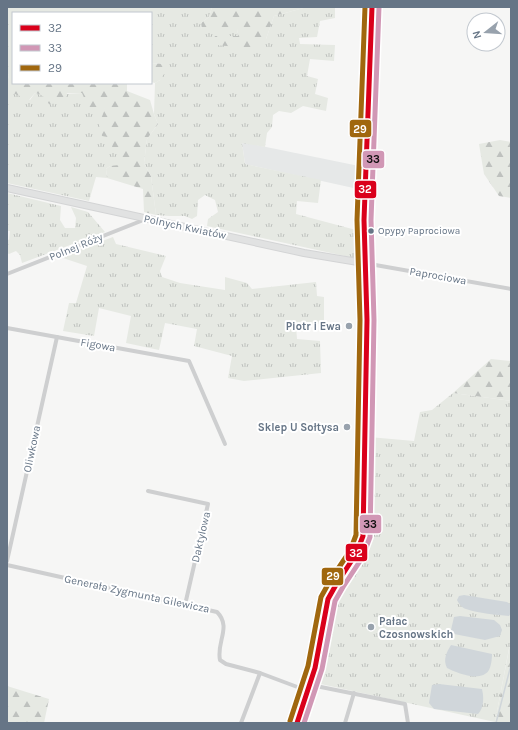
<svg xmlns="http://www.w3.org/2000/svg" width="518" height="730" font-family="Karla,sans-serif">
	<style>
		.built { fill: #e6e8e8 }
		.grass { fill: url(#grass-tufts) }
		.forest { fill: url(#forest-firs) }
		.water { fill: #d0d6da }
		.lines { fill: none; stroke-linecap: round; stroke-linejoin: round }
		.stream { stroke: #d0d6da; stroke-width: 1.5 }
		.secondary-casing { stroke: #d3d4d5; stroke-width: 8 }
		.street { stroke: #cecfd0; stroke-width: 4 }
		.secondary { stroke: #e1e2e2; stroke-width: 6 }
		.bus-1-casing { stroke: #fff; stroke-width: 8 }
		.bus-2-casing { stroke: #fff; stroke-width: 8 }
		.bus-3-casing { stroke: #fff; stroke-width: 8 }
		.bus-1 { stroke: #da001b; stroke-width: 5 }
		.bus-2 { stroke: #d197b5; stroke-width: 5 }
		.bus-3 { stroke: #a0670e; stroke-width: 5 }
		.bus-dot { fill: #667586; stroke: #fff; stroke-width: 1.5 }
		.poi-dot { fill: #98a2ad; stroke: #fff; stroke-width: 1.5 }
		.labels { text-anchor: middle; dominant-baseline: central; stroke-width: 4; stroke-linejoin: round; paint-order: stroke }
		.bus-label { font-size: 10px; fill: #667586; stroke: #fff; text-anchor: start }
		.street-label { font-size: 11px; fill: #667586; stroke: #fff }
		.poi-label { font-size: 11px; font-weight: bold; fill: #667586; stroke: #fff; text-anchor: end }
		.line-badge { stroke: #fff; stroke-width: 1.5 }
		.badge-label { font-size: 11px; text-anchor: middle; font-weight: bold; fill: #fff }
		.pale-badge-label { font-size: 11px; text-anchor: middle; font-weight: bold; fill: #111 }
	</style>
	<defs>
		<pattern id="grass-tufts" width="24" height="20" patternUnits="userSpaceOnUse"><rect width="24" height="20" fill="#e6e9e3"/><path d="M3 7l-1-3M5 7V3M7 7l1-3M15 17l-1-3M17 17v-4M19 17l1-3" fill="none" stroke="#bec1be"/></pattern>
		<pattern id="forest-firs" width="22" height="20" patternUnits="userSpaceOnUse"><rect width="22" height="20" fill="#e6e9e3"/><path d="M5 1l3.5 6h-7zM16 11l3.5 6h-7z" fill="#bec1be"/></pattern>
	</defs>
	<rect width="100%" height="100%" fill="#f6f6f5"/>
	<polygon class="built" points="242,142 359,166 358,189 245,164"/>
	<g class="grass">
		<polygon points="7,7 212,7 209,17 201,23 202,29 237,29 238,36 266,39 274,16 307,7 335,7 335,18 320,21 317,37 299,38 300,44 335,45 334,61 310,59 307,76 318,79 315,94 328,98 326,111 303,106 291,113 279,111 273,115 272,127 267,133 265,147 242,143 245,164 321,180 318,203 297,201 296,214 356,230 354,258 207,226 208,219 218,212 215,200 205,195 198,200 197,216 192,219 185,216 169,216 156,215 151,176 144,163 147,139 158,124 154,114 155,83 160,80 163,64 151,63 151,13 13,13 13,50 10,50 9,39 7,38"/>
		<polygon points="7,74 9,75 7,83 30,100 35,93 43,95 83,93 105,109 119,154 119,166 110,166 106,169 107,178 96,177 89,201 7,183"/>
		<polygon points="7,193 61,206 60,220 65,228 75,228 76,218 71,207 88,212 105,232 22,263 20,255 16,251 9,254 7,253 7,239 9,240 10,231 7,231"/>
		<polygon points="113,237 116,244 166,256 160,271 162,277 180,283 225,290 225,277 247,283 252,289 316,282 317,296 324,297 324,323 296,326 297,339 320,341 321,373 244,381 228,378 232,356 194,346 197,329 165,323 159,350 126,343 131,316 99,308 94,336 63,331 69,303 76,303 87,266 60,257"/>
		<polygon points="453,393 511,401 511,638 495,722 316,683 330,611 336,593 358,567 367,545 370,503 369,437 414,441 420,412 432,410"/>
	</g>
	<g class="forest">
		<polygon points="212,7 307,7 274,16 266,39 259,49 216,45 213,41 215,36 238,36 237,29 202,29 201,23 209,17"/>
		<polygon points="7,38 9,38 10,50 13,50 13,83 127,83 127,91 150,100 154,114 158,124 147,139 144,163 151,176 156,215 144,212 143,189 107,178 106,169 110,166 119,165 119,154 112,148 113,138 102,136 99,124 105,109 88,107 82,93 67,93 64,103 49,104 42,95 35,93 29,100 13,93 7,83 9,75 7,74"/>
		<polygon points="151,63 163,64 166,71 160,80 155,83 151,82"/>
		<polygon points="500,140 511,142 511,198 499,196 484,174 479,144"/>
		<polygon points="491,359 511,361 511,401 453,393"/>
		<polygon points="511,639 511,723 495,722"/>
		<polygon points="7,686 49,699 44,723 7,723"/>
	</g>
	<g class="water">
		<path d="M464 595 507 602 511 605V613L509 616C497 615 478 613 466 609 462 608 459 604 457 600L459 596Z"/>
		<polygon points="460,616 494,620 500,625 502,630 500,636 485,640 454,634 451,630 454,617"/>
		<path d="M451 645 492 654C492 659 491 666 489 670 481 683 457 673 447 668 443 660 446 653 451 645Z"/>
		<path d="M439 684 482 689C484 697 484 708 478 714L434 709 429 703 432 685Z"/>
	</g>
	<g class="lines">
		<polyline class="stream" points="496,723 511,665"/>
		<g class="secondary-casing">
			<g id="secondary">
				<polyline points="7,188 304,253 364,263"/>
				<path d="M297 723 315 668 328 599C338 575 357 564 363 536L367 320 364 220 372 7"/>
			</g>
		</g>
		<g class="street">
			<polyline points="364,263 511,289"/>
			<polyline points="7,274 146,219"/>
			<polyline points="7,328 189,361 225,444"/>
			<polyline points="148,491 208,504 185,605"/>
			<polyline points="7,561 57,337"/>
			<path d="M7 565 217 612C232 627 216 642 220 660L226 664 260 673 308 691"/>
			<polyline points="311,685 405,704 408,723"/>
			<polyline points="241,723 260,673"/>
			<polyline points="345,723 354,693"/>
		</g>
		<use href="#secondary" class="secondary"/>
		<g class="bus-1-casing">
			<polyline id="bus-1" points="297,723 315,668 328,599 337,583 356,554 363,536 367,320 364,220 372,7"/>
		</g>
		<g class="bus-2-casing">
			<polyline id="bus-2" points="304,723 322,669 335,601 343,587 362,558 370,537 374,320 371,220 379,7"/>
		</g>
		<g class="bus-3-casing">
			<polyline id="bus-3" points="290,721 308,666 321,597 331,579 350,551 356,535 360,320 357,220 365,7"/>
		</g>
		<use href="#bus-1" class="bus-1"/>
		<use href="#bus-2" class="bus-2"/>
		<use href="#bus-3" class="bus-3"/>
	</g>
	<circle class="bus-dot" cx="371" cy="231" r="3.5"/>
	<g class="poi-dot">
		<circle cx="349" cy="326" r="4"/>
		<circle cx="347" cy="427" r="4"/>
		<circle cx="371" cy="627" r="4"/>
	</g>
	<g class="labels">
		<g class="bus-label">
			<text x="378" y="231">Opypy Paprociowa</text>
		</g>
		<g class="street-label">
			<text transform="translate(185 227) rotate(12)">Polnych Kwiatów</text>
			<text transform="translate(76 247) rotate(-22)">Polnej Róży</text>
			<text transform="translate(438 276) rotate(10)">Paprociowa</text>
			<text transform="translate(98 345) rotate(10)">Figowa</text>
			<text transform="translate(32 449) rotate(-78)">Oliwkowa</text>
			<text transform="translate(201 537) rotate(-77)">Daktylowa</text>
			<text transform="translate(137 594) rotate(12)">Generała Zygmunta Gilewicza</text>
		</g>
		<g class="poi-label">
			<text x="341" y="326">Piotr i Ewa</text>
			<text x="339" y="427">Sklep U Sołtysa</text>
			<text x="379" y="621" text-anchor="start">Pałac<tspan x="379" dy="13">Czosnowskich</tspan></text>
		</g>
	</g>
	<g class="line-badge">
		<rect x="349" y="119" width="23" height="19" rx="4" fill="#a0670e"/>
		<rect x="362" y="150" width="23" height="19" rx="4" fill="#d197b5"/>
		<rect x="354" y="180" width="23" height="19" rx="4" fill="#da001b"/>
		<rect x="359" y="514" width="23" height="20" rx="4" fill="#d197b5"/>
		<rect x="345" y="543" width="23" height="19" rx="4" fill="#da001b"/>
		<rect x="321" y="567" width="23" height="19" rx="4" fill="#a0670e"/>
	</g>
	<g class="badge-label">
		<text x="360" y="133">29</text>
		<text x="365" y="193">32</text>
		<text x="356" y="557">32</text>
		<text x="333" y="580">29</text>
	</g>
	<g class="pale-badge-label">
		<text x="373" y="163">33</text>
		<text x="370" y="528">33</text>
	</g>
	<rect width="518" height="730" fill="none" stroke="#667586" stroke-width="16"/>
	<rect x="12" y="12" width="140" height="72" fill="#ffffff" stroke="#c2c8cf"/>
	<rect x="20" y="25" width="20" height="6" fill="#da001b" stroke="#c2c8cf"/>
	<text x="48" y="32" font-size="12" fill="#667586">32</text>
	<rect x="20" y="45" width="20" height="6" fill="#d197b5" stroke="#c2c8cf"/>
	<text x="48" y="52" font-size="12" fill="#667586">33</text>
	<rect x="20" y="65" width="20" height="6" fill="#a0670e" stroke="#c2c8cf"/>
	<text x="48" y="72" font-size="12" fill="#667586">29</text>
	<g transform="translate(486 32) rotate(253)"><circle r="19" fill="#ffffff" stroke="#c2c8cf"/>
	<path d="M0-3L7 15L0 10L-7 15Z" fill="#98a2ad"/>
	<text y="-6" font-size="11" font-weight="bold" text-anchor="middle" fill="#667586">N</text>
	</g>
</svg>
